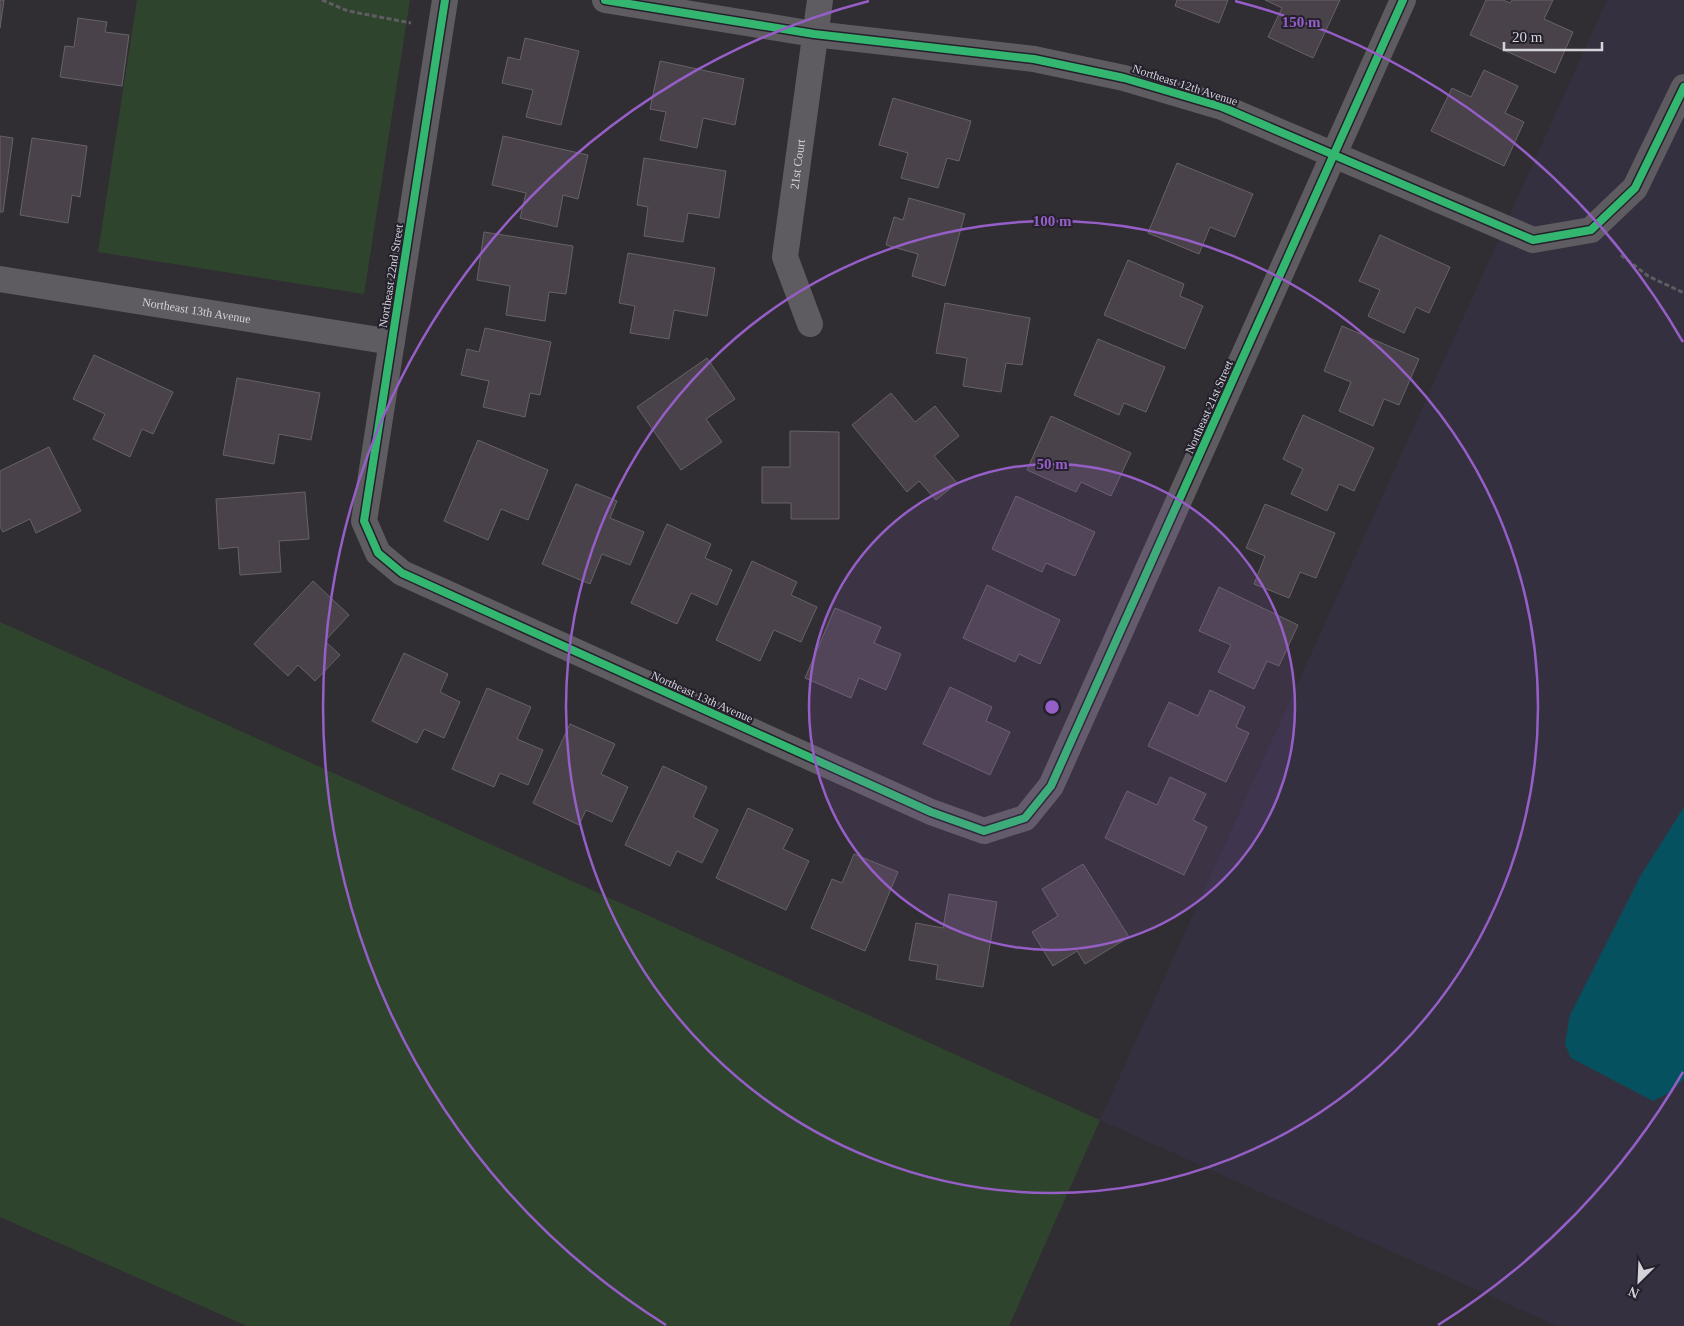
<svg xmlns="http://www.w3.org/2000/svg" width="1684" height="1326" font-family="'Times New Roman',serif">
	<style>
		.built { fill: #35303f }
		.green { fill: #2f442c }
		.water { fill: #06515f }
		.building { fill: #4a424a; stroke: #666266 }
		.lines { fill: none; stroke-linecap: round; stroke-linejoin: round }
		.path { stroke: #5e5d61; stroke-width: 3; stroke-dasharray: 5 2.5; stroke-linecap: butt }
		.minor { stroke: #5e5c61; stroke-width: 26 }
		.cycleway-casing { stroke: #25212c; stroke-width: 11 }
		.cycleway { stroke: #33b770; stroke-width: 8 }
		.ring { fill: none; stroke: #965ec7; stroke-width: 2.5 }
		.labels { text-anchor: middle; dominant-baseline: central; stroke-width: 4; stroke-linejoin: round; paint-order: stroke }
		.street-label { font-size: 12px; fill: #d5d3da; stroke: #25212c }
		.centre { fill: #965ec7; stroke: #25212c; stroke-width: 2.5 }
		.ring-label { font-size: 15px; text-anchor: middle; font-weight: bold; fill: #965ec7; stroke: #25212c; stroke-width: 4; stroke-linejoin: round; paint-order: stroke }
	</style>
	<rect width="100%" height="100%" fill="#302e33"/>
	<polygon class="built" points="1607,0 1684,0 1684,1326 1557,1326 1100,1120"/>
	<g class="green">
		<polygon points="137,0 410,0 364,294 98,252"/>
		<polygon points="0,622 1100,1120 1009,1326 247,1326 0,1217"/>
	</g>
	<polygon class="water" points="1684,807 1684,1079 1669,1093 1653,1101 1571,1058 1565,1044 1570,1015 1641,875"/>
	<g class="building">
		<polygon points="0,0 4,0 0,28"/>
		<polygon points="1177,0 1228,0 1219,23 1175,6"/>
		<polygon points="1265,0 1340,0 1313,58 1268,37 1282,8"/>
		<polygon points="1486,0 1503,0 1510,3 1512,0 1553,0 1544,19 1573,32 1555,73 1470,35"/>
		<polygon points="78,18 107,22 105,32 129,35 122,86 60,77 65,46 74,47"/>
		<polygon points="525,38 579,51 561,125 526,117 533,90 502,83 508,57 520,60"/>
		<polygon points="660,61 744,79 735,125 703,118 697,148 660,140 666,112 650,109"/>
		<polygon points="1484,70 1518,86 1505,113 1524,122 1504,166 1431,131 1452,88 1471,97"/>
		<polygon points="893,98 971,121 959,161 947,158 938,188 901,178 908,153 879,145"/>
		<polygon points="0,136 13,138 3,212 0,212"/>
		<polygon points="503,136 588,155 578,199 563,195 557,227 520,218 526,193 492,185"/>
		<polygon points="32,138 87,146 80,197 72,195 68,223 20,215"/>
		<polygon points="644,158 726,171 719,218 688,213 683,242 644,236 648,207 637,205"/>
		<polygon points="1177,163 1253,194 1235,237 1210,227 1199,254 1148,233"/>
		<polygon points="909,198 965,214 945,286 912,276 918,254 886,245 894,217 903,220"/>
		<polygon points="484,232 573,246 566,294 549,292 545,321 506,315 510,286 477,280"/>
		<polygon points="1380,235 1450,267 1429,313 1416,307 1404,333 1368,316 1380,290 1359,281"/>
		<polygon points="628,253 715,268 707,316 674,310 669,339 630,333 635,306 619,303"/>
		<polygon points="1128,260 1184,284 1180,296 1203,306 1185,349 1104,315"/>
		<polygon points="945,303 1030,318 1022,365 1006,363 1001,392 963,386 967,358 936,353"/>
		<polygon points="1342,326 1419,359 1399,405 1384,399 1373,426 1339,411 1351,382 1324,371"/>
		<polygon points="485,328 551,342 540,395 530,393 525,417 483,407 489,381 461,375 467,349 479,352"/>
		<polygon points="1098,339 1165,367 1146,412 1124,403 1119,415 1074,395"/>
		<polygon points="94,355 173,392 153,434 142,429 130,457 93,439 105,414 73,399"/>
		<polygon points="707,358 735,399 706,419 722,442 681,470 637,407"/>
		<polygon points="237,378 320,393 311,440 279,434 274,464 223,455"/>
		<polygon points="891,393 915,422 935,406 959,436 934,456 957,483 936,500 919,481 907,492 852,425"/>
		<polygon points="1303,415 1374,448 1354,491 1339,484 1327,511 1291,494 1303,469 1283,459"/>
		<polygon points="1051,416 1131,453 1111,496 1081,482 1076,492 1027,470"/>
		<polygon points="790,431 839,432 839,519 791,519 791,503 762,503 762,467 790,467"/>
		<polygon points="478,440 548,470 528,520 501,509 488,540 444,521"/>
		<polygon points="49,447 81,511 36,533 30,519 3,532 0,527 0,471"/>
		<polygon points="576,484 617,501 610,518 644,532 630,565 602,554 590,584 542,564"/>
		<polygon points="305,492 309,539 279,541 281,572 240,575 238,547 219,549 216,499"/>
		<polygon points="1016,496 1095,532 1075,576 1046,563 1042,572 992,549"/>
		<polygon points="1265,504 1335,533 1316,578 1300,572 1289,598 1254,584 1265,556 1246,548"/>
		<polygon points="667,524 711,544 705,558 732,570 717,605 691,593 677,624 631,603"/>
		<polygon points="752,561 797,582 791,595 817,607 801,642 774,630 760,661 716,640"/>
		<polygon points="313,581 349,615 325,641 340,655 315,681 298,665 288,676 254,644"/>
		<polygon points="987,585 1060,620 1040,664 1019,654 1015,662 963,638"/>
		<polygon points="1219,587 1298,625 1279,666 1267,661 1254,689 1218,672 1231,645 1199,631"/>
		<polygon points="835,608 881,627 874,643 901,654 886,690 859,678 851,698 805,678"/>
		<polygon points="404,653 448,674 440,692 460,702 444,738 424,729 417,743 372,721"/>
		<polygon points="950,687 992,707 986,721 1010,732 990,775 923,744"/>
		<polygon points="487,688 531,707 517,739 543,750 528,785 500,773 494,787 452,769"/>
		<polygon points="1210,690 1245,707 1236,727 1249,733 1226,782 1148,746 1169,702 1198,716"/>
		<polygon points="570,724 615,744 601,774 628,787 612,822 586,810 579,825 533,803"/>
		<polygon points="663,766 707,787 693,817 718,830 702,863 677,851 670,866 625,845"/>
		<polygon points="1170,777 1206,794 1193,820 1207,827 1184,875 1105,838 1127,791 1157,805"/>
		<polygon points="748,808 793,829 783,849 809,861 786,910 716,878"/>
		<polygon points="854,854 898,872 865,951 811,928 832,879 842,883"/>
		<polygon points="1083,864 1129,937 1085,964 1077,951 1053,966 1032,932 1058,916 1042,889"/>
		<polygon points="949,894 997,902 983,987 936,979 938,965 909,960 916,923 943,928"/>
	</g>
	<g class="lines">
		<g class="path">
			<polyline points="322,0 348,11 411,23"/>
			<polyline points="1621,255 1648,276 1684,293"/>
		</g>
		<g class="minor">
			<polyline points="445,0 364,521 378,553 402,573 931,812 984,831 1025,818 1051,786 1403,0"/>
			<polyline points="605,0 814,34 1034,59 1124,78 1222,107 1533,240 1591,230 1635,188 1684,87"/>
			<path id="s1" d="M0 279 392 342"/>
			<path id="s2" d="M810 324 785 257 820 0"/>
		</g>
		<g class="cycleway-casing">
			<g id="cycleway">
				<polyline points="445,0 364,521 378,553 402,573 931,812 984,831 1025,818 1051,786 1403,0"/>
				<polyline points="605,0 814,34 1034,59 1124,78 1222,107 1533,240 1591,230 1635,188 1684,87"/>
			</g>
		</g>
		<use href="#cycleway" class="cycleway"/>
	</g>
	<circle cx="1052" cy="707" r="243" fill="#965ec7" fill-opacity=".12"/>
	<g class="ring">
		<circle cx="1052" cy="707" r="243"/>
		<circle cx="1052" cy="707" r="486"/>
		<path d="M1683 1072A729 729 0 0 1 1438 1325M666 1325A729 729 0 0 1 869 1M1235 1A729 729 0 0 1 1683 342"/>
	</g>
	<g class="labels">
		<g class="street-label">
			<text transform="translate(1185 85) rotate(18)">Northeast 12th Avenue</text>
			<text stroke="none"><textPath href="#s2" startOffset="165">21st Court</textPath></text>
			<text transform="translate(391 276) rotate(-81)">Northeast 22nd Street</text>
			<text stroke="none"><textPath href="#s1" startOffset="199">Northeast 13th Avenue</textPath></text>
			<text transform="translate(1209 407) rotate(-66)">Northeast 21st Street</text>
			<text transform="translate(702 697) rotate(24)">Northeast 13th Avenue</text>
		</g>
	</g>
	<circle cx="1052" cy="707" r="8" class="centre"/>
	<g class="ring-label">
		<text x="1301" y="27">150 m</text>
		<text x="1052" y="226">100 m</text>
		<text x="1052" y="469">50 m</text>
	</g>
	<g transform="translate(1639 1281) rotate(204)" stroke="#25212c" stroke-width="4" paint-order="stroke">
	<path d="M0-4L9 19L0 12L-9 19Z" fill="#d5d3da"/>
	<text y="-8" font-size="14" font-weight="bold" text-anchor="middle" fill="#d5d3da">N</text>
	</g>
	<path d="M1504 42v8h98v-8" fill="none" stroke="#d5d3da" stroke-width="2.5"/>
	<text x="1512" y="42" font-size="15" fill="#d5d3da" stroke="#25212c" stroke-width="4" paint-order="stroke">20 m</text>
</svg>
